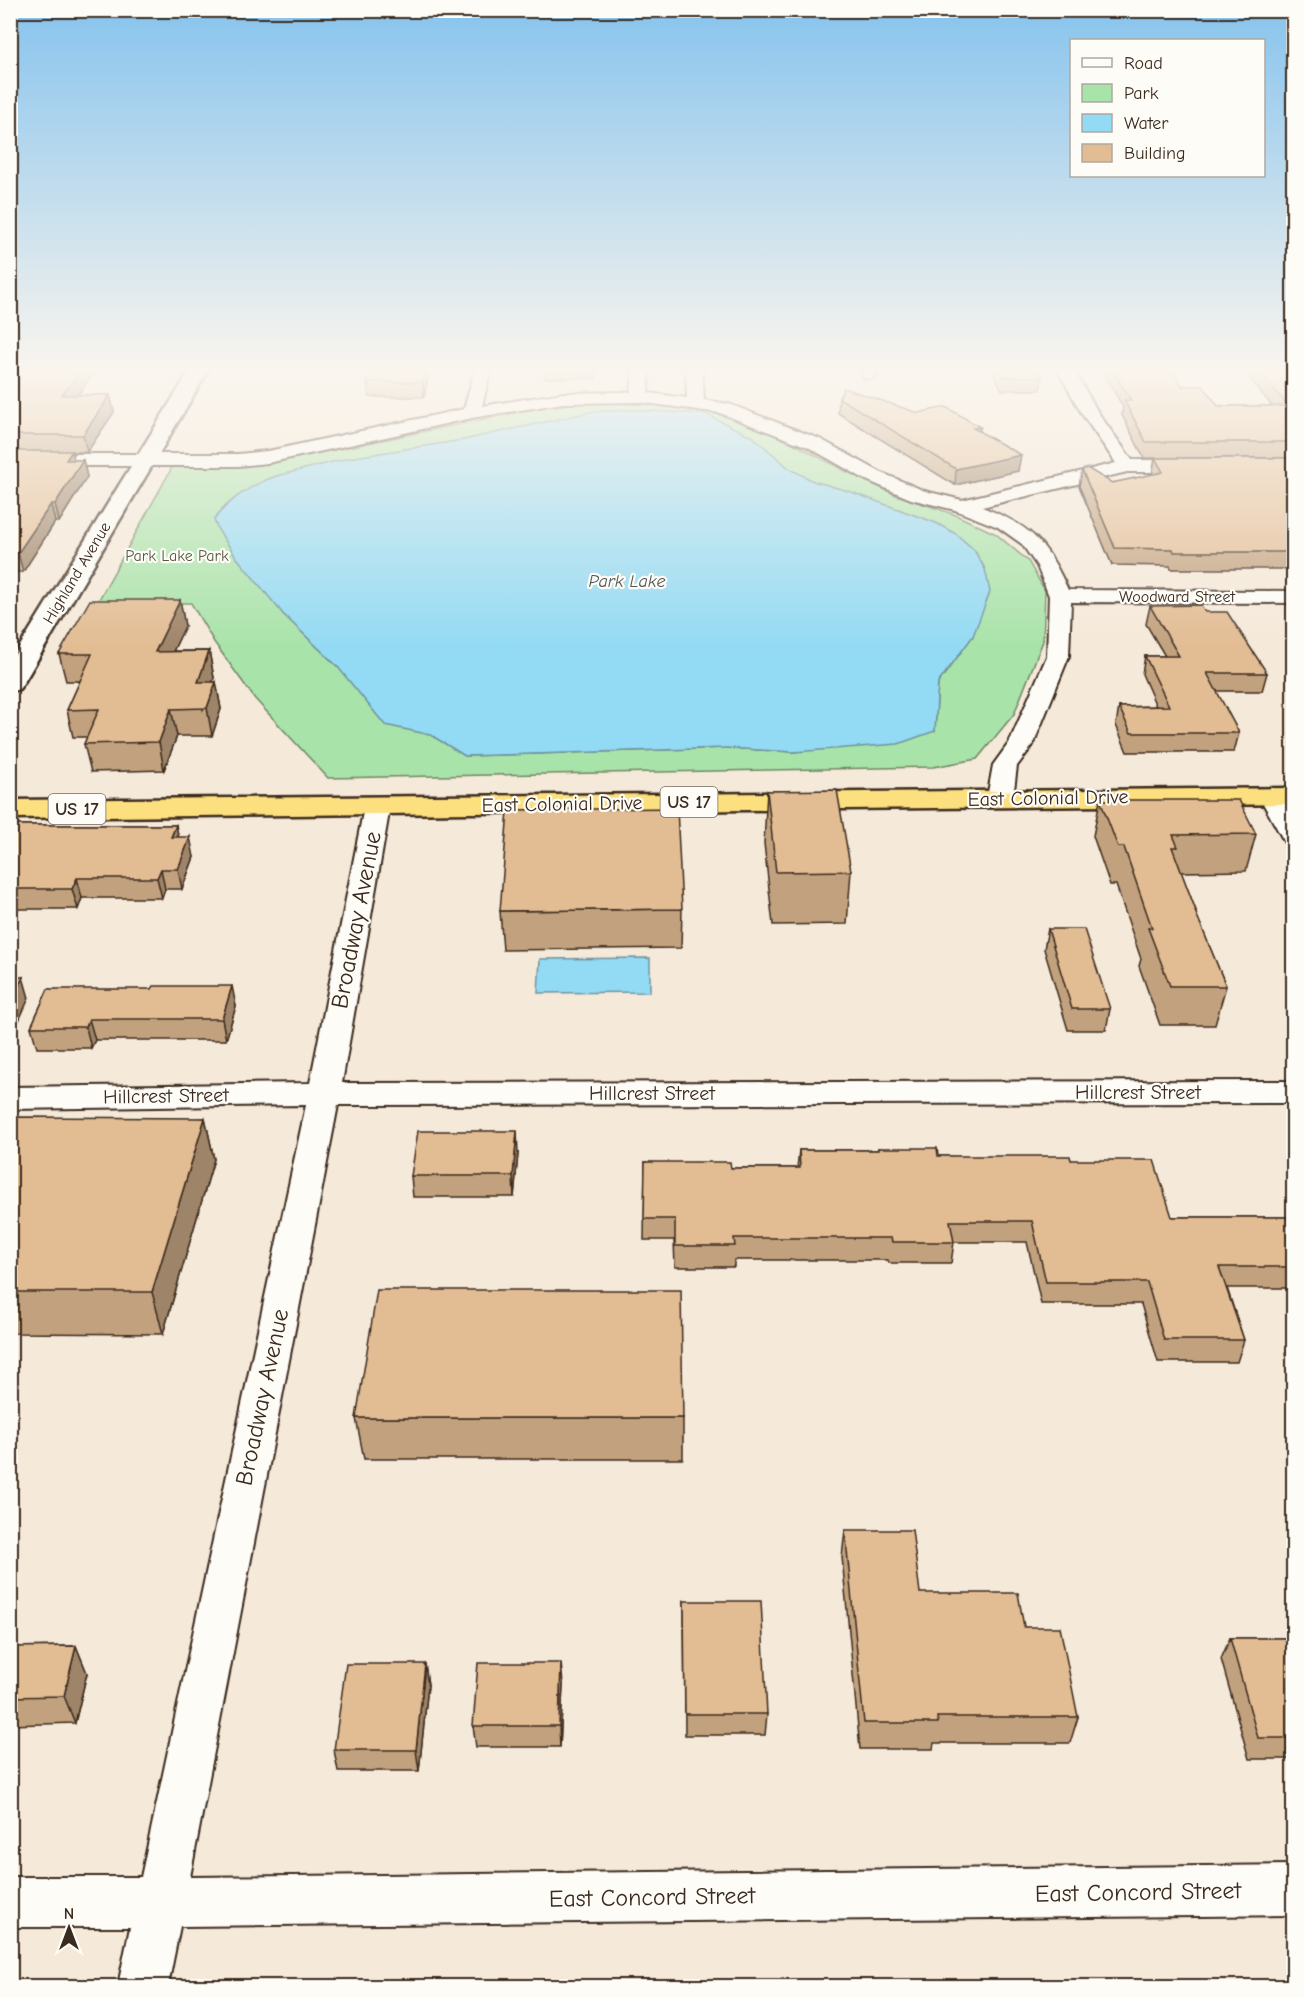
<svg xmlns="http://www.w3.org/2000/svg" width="1304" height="1997" font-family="'Comic Neue',sans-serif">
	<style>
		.green { fill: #a8e3a9; stroke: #728664; stroke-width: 1.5; fill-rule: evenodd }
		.water { fill: #93daf4; stroke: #70949e; stroke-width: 1.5 }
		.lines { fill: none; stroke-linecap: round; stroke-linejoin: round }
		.minor-casing { stroke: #3b2a1e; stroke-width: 4 }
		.tertiary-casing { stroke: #3b2a1e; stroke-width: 5 }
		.trunk-casing { stroke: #3b2a1e; stroke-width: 5 }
		.minor { fill: #fdfcf7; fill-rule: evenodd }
		.tertiary { fill: #fdfcf7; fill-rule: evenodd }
		.trunk { fill: #fce080; fill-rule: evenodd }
		.wall { fill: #c2a27e; stroke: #3b2a1e; stroke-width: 1.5 }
		.shaded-wall { fill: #9e8467; stroke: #3b2a1e; stroke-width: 1.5 }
		.building { fill: #e2bc93; stroke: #3b2a1e; stroke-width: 1.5 }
		.labels { text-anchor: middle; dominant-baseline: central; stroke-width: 4.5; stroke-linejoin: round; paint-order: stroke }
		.far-park-label { font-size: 16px; fill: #565841; stroke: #fdfcf7 }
		.far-street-label { font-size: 16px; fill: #3b2a1e; stroke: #fdfcf7 }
		.far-water-label { font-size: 18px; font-style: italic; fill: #515654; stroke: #fdfcf7 }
		.shield { fill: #fdfcf7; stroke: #75695f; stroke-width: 1.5 }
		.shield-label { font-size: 18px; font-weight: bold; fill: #3b2a1e }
		.street-label { font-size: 20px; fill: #3b2a1e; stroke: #fdfcf7 }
		.near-street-label { font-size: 24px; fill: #3b2a1e; stroke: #fdfcf7 }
	</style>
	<rect width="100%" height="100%" fill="#f5e9d9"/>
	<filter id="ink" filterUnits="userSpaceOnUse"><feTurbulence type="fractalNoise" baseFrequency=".0167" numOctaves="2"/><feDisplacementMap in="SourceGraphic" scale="12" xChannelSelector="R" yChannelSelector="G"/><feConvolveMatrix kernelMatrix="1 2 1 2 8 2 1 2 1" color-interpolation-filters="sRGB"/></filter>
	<g filter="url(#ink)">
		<path class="green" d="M598 402 692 407 741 421 789 441 845 471 896 495 956 515 996 534 1028 561 1045 591 1043 641 1014 714 977 759 933 767 328 778 255 699 214 642 191 603H97L174 464H250L276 462 549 406ZM631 410 705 414 753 437 790 469 813 481 851 492 936 523 956 534 974 550 985 569 973 636 938 683 935 731 794 752 727 748 465 756 431 735 337 666 283 614 221 510C238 495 256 483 277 476L349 458 464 440 591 412Z"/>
		<g class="water">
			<path d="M631 410 705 414 753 437 790 469 813 481 851 492 936 523 956 534 974 550 985 569 990 592 973 636 938 683 935 731 898 744 794 752 727 748 465 756 431 735 385 725 337 666 283 614 237 558 218 530 214 520C229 499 253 484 277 476L349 458 464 440 591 412Z"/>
			<polygon points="650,958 650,992 538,993 540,959"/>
		</g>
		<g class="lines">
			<g class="minor-casing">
				<g id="minor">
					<path d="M475 369H491L482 406 563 393 631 392 633 369H649L648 393 687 398 686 369H702L704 400 729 404 820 439 880 472 925 491 962 500 1116 463 1082 414 1057 369H1073L1099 414 1132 460H1194L1201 462 1203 466 1201 470 1194 472H1127L982 507C1031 526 1046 541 1068 590L1294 591V603L1071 602 1069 656 1033 745 1017 766 1013 798 1009 803 1000 806 991 803 987 798 993 765 1009 743 1047 656 1049 596 1037 566 1022 544 998 527 955 510 911 499 866 480 808 447 720 413 639 402 563 403 472 418 268 463 238 466H10V454H238L268 451 464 409Z"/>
					<polygon points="861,369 877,369 878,374 870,379 864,378"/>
					<polygon points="1272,788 1281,791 1294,812 1294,845 1285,843 1259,796 1263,791"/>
					<polygon points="377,799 386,802 390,807 342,1083 1294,1081 1294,1103 338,1105 190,1877 1294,1865 1294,1915 180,1926 168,1986 118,1986 130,1927 10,1927 10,1877 141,1877 306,1105 10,1109 10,1087 310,1083 364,807 368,802"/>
				</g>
			</g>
			<g class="tertiary-casing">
				<polygon id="tertiary" points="191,369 209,369 23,684 19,689 10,692 10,662"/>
			</g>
			<g class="trunk-casing">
				<polygon id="trunk" points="1294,788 1294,804 10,818 10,800"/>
			</g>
			<use href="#minor" class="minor"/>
			<use href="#tertiary" class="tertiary"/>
			<use href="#trunk" class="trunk"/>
		</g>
		<g class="wall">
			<polygon points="24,369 96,369 78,395 110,395 114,412 87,452 72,452 74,460 83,460 87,477 59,522 55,522 23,572 10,572 10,386"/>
			<polygon points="430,369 424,397 369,397 367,382"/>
			<rect x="545" y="369" width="51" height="9"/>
			<polygon points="991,369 1038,369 1042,377 1040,390 1002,390"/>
			<polygon points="1101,369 1171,369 1182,386 1218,406 1272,406 1242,369 1293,369 1293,458 1144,458 1122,415 1123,407"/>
			<polygon points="839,398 918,413 980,427 980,432 1018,471 955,485 838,413"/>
			<polygon points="1155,458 1293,458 1293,569 1171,569 1170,566 1112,565 1079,486 1082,470 1112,483 1152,475"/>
			<polygon points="180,600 185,626 173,651 209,651 214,678 212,682 216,682 221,709 212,736 177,736 164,770 91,772 84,744 87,737 73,737 67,710 80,681 66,681 59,654"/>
			<polygon points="1150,606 1205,612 1267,673 1262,691 1216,691 1239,733 1234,752 1127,752 1116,725 1119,707 1156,706 1142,674 1145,656 1165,656 1146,624"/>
			<polygon points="767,791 851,871 847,924 773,925 764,843"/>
			<polygon points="1100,800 1256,834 1246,871 1181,872 1196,911 1196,914 1226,986 1215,1025 1160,1025 1139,966 1141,959 1116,885 1110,885 1093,836"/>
			<polygon points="10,825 176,825 178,837 194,857 182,889 165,889 162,898 82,898 78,909 10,909"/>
			<polygon points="682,909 681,948 503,950 500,911"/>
			<polygon points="1048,929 1110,1009 1106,1030 1068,1030 1044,949"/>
			<polygon points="48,989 236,1006 226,1040 95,1040 91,1048 37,1048 31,1027"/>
			<polygon points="205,1118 214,1159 163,1334 10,1333 10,1129"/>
			<polygon points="878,1148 938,1156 1071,1160 1172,1217 1293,1217 1293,1278 1290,1288 1227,1288 1244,1340 1237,1362 1158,1362 1141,1304 1041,1304 1027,1242 954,1242 951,1263 889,1263 888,1260 734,1260 734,1267 675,1267 674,1240 644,1240 645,1162 731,1168 797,1168 799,1150 878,1150"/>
			<polygon points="518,1153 514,1197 413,1197 411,1176"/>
			<polygon points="356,1418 683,1418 683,1459 364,1459"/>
			<polygon points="845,1530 920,1593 1024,1627 1078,1717 1070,1743 934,1743 933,1749 860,1749 842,1557"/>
			<polygon points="684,1601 767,1714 765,1735 685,1735"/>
			<polygon points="1230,1638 1293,1638 1293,1759 1249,1759 1221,1659"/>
			<polygon points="76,1646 87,1673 75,1723 10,1725 10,1647"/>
			<polygon points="425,1664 428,1685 419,1771 338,1771 334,1750"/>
			<polygon points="563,1684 560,1747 476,1747 473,1726"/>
		</g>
		<g class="shaded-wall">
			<polygon points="82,369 96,369 66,412 62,395"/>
			<polygon points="426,369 430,369 424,397 423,382"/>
			<polygon points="110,395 114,412 87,452 83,435"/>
			<polygon points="980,427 978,443 973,428"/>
			<polygon points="72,451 76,468 66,460"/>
			<polygon points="1021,455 1018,471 955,485 956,469"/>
			<polygon points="83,460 87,477 59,522 55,504"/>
			<polygon points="51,504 55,522 23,572 18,553"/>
			<polygon points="180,600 185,626 160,679 155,652"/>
			<polygon points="209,651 214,678 203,709 198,682"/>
			<polygon points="216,682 221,709 212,736 207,708"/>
			<polygon points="171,709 177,736 164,770 159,742"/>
			<polygon points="176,825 180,845 171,837"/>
			<polygon points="190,837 194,857 182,889 178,869"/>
			<polygon points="161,869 165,889 162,898 157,878"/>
			<polygon points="77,878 82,898 78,909 72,889"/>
			<polygon points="23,977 29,998 13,1034 10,1027 10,1004"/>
			<polygon points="232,986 236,1006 226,1040 222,1019"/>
			<polygon points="89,1019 95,1040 91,1048 86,1027"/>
			<polygon points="205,1118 214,1159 163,1334 152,1292"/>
			<polygon points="517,1131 518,1153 514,1197 513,1176"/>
			<polygon points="76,1646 87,1673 75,1723 64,1696"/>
			<polygon points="561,1663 563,1684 560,1747 559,1726"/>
			<polygon points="425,1664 428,1685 419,1771 416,1750"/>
		</g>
		<g class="building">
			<polygon points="24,369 82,369 62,395 110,395 83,435 10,435 10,386"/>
			<polygon points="371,369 426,369 423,382 367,382"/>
			<polygon points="1000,369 1038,369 1042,377 1004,377"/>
			<polygon points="1112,369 1171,369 1182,386 1203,386 1218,406 1288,406 1257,369 1293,369 1293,442 1146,442 1124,400 1131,400"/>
			<polygon points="844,388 918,413 946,407 980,427 973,428 1021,455 956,469 839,398"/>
			<polygon points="10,451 72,451 66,460 83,460 55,504 51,504 18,553 10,553"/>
			<polygon points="1155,458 1293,458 1293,552 1174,552 1173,549 1115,548 1082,470 1087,468 1112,483 1163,472"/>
			<polygon points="90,600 180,600 155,652 209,651 198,682 216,682 207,708 171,709 159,742 84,744 99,709 67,710 92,654 59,654"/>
			<polygon points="1201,605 1205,612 1227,612 1267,673 1207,673 1239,733 1131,733 1119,707 1169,706 1145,656 1179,656 1150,606"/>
			<polygon points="837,790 851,871 776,872 767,791"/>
			<polygon points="1100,800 1239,800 1256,834 1173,835 1178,847 1172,847 1196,911 1195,911 1226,986 1170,986 1148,928 1152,928 1124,847 1118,847"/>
			<polygon points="677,808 682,909 500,911 508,810"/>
			<polygon points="10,825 176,825 171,837 190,837 178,869 161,869 157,878 77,878 72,889 10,889"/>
			<polygon points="1048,929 1084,929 1110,1009 1072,1009"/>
			<polygon points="10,977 23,977 10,1004"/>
			<polygon points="153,986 232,986 222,1019 89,1019 86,1027 31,1027 48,989 151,989"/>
			<polygon points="15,1117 205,1118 152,1292 10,1292 10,1129"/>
			<polygon points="418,1131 517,1131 513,1176 411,1176"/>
			<polygon points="878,1148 937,1148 938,1156 1070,1156 1071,1160 1154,1160 1172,1217 1293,1217 1293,1248 1290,1248 1293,1256 1293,1267 1219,1267 1244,1340 1164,1340 1147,1282 1046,1282 1032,1221 950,1221 954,1242 892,1242 891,1238 734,1238 735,1246 675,1246 675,1219 644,1219 645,1162 730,1162 731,1168 800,1168 799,1150 878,1150"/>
			<polygon points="377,1290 681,1290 683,1418 356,1418"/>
			<polygon points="845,1530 912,1530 920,1593 1018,1593 1024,1627 1060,1627 1078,1717 937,1717 938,1723 864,1723"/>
			<polygon points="684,1601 761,1601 767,1714 685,1714"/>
			<polygon points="1230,1638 1293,1638 1293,1738 1258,1738"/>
			<polygon points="76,1646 64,1696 10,1697 10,1647"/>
			<polygon points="478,1663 561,1663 559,1726 473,1726"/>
			<polygon points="346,1664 425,1664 416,1750 334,1750"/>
		</g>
	</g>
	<linearGradient id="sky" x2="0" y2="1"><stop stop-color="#86c3ed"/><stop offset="0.57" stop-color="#faf5ee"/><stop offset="1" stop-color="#faf5ee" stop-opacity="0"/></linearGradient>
	<rect width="1304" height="649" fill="url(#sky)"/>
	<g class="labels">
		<g class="far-park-label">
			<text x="177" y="556">Park Lake Park</text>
		</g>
		<g class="far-street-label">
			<text transform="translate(77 573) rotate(-59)">Highland Avenue</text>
			<text x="1177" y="597">Woodward Street</text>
		</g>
		<g class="far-water-label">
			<text x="627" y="581">Park Lake</text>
		</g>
		<g class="shield">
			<rect x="660.5" y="787" width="57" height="30" rx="4.5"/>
			<rect x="48.5" y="794" width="57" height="30" rx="4.5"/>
		</g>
		<g class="shield-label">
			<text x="689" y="802">US 17</text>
			<text x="77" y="809">US 17</text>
		</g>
		<g class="street-label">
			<text transform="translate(1048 798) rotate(-1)">East Colonial Drive</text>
			<text transform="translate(562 804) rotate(-1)">East Colonial Drive</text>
			<text x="1138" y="1092">Hillcrest Street</text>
			<text x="652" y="1093">Hillcrest Street</text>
			<text transform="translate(166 1096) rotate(-1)">Hillcrest Street</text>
		</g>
		<g class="near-street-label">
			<text transform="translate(356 920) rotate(-79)">Broadway Avenue</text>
			<text transform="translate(262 1397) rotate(-78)">Broadway Avenue</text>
			<text transform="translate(1138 1892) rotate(-1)">East Concord Street</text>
			<text transform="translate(652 1897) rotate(-1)">East Concord Street</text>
		</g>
	</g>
	<rect width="1304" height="1997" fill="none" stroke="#fdfcf7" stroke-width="36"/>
	<rect x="18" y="18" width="1268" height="1961" fill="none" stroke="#3b2a1e" stroke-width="2" filter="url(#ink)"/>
	<rect x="1070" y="39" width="195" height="138" fill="#fdfcf7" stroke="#afa8a0" stroke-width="1.5"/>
	<rect x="1082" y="58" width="30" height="9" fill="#fdfcf7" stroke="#afa8a0" stroke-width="1.5"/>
	<text x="1124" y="69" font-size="18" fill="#3b2a1e">Road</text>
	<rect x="1082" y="84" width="30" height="18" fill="#a8e3a9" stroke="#afa8a0" stroke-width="1.5"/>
	<text x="1124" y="99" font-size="18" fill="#3b2a1e">Park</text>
	<rect x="1082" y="114" width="30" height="18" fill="#93daf4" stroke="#afa8a0" stroke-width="1.5"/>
	<text x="1124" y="129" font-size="18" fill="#3b2a1e">Water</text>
	<rect x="1082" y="144" width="30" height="18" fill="#e2bc93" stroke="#afa8a0" stroke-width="1.5"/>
	<text x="1124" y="159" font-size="18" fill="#3b2a1e">Building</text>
	<g transform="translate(69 1928)" stroke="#fdfcf7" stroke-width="4.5" paint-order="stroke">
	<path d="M0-4.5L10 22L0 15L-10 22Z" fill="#3b2a1e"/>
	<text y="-9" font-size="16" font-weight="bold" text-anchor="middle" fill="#3b2a1e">N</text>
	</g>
</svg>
